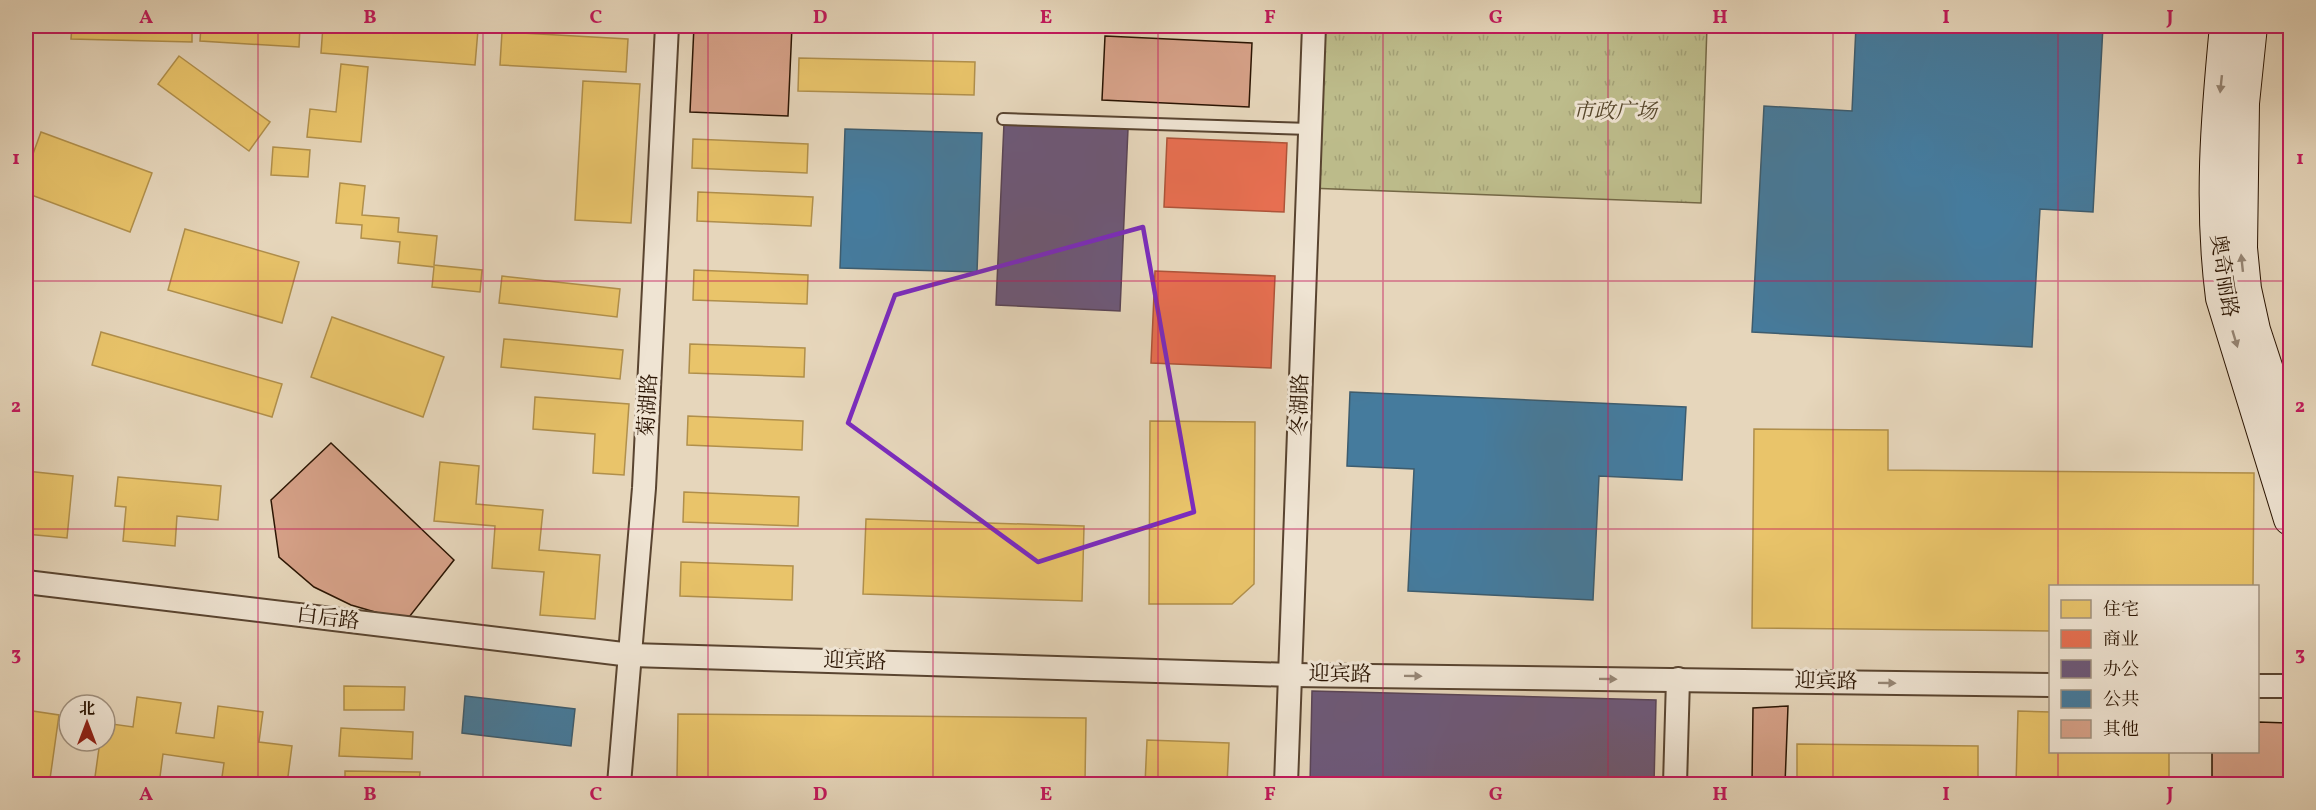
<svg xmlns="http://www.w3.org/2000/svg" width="2316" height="810" font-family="Vollkorn,'Noto Serif SC',serif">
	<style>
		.grass { fill: url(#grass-tufts); stroke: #746846; stroke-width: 1.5 }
		.homes { fill: #e9c46a; stroke: #b08f4b; stroke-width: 1.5 }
		.shops { fill: #e76f51; stroke: #ae5439; stroke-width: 1.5 }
		.offices { fill: #6d597a; stroke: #594456; stroke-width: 1.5 }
		.public { fill: #457b9d; stroke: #3d5c6e; stroke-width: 1.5 }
		.building { fill: #d6a188; stroke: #2a1402; stroke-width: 1.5 }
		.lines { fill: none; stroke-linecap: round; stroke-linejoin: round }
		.service-casing { stroke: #594430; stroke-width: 14 }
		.minor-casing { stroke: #594430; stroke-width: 26 }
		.secondary-casing { stroke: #2a1402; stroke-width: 34 }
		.service { stroke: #efe4d3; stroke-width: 10 }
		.minor { stroke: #efe4d3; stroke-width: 22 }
		.secondary { stroke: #efe4d3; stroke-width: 32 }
		.oneway { fill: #968675 }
		.marked { fill: none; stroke: #7b2cbf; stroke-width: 4.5; stroke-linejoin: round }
		.grid { fill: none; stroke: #c2185b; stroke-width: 1.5; stroke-opacity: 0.55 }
		.labels { text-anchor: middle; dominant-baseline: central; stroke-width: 6; stroke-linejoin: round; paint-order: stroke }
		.park-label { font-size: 21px; font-style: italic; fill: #56462b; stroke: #efe4d3 }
		.street-label { font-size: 21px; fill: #2a1402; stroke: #efe4d3 }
		.neatline { fill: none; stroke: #c2185b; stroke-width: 2 }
		.grid-label { font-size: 20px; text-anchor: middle; font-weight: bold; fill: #c2185b }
	</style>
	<defs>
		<pattern id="grass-tufts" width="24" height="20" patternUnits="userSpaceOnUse" patternTransform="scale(1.5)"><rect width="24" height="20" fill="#bdbc8b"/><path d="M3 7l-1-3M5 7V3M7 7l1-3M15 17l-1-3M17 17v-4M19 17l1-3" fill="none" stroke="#a3a176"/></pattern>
	</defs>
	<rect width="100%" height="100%" fill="#e6d6bb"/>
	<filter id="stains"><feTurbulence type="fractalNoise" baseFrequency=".00333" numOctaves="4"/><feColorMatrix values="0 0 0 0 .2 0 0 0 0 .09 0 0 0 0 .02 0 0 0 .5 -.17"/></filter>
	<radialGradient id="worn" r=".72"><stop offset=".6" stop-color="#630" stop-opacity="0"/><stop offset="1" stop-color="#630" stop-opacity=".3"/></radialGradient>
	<polygon class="grass" points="1314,26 1707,26 1701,203 1308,188"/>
	<g class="homes">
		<polygon points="72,26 192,26 192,42 71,39"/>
		<polygon points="201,26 300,26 299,47 200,41"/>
		<polygon points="323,26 421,26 478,30 475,65 321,53"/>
		<polygon points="502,32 628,39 626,72 500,65"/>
		<polygon points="179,56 270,122 249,151 158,84"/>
		<polygon points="799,58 975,62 974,95 798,91"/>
		<polygon points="341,64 368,67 361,142 307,137 310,109 336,112"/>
		<polygon points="583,81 640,84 631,223 575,220"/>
		<polygon points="41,132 152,173 130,232 26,193 26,173"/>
		<polygon points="693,139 808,144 807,173 692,168"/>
		<polygon points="273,147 310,150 308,177 271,175"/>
		<polygon points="340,183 365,186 362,215 399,218 398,232 437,236 434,265 482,270 480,292 432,287 434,267 398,263 400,242 361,238 362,225 336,223"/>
		<polygon points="698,192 813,197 811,226 697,221"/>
		<polygon points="185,229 299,262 282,323 168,290"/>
		<polygon points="694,270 808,275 807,304 693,300"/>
		<polygon points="502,276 620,289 617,317 499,303"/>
		<polygon points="332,317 444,357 423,417 311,377"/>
		<polygon points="101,332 282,384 272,417 92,365"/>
		<polygon points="504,339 623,350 620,379 501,367"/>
		<polygon points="690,344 805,348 804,377 689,373"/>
		<polygon points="535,397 629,404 624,475 593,473 595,434 533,429"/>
		<polygon points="688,416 803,421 802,450 687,445"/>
		<polygon points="1150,421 1255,422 1254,584 1232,604 1149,604"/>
		<polygon points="1754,429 1888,430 1888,470 2254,473 2253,586 2050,586 2050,631 1752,628"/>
		<polygon points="440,462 479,466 476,504 543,510 539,550 600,555 595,619 540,615 544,572 492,568 495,526 434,521"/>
		<polygon points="26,471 73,476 67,538 26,534"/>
		<polygon points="118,477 221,486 218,520 177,516 175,546 123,541 126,507 115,506"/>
		<polygon points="684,492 799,497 798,526 683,522"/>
		<polygon points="866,519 1084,526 1082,601 863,594"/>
		<polygon points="681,562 793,566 792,600 680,596"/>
		<polygon points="344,686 405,687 404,710 344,710"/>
		<polygon points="137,697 181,703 176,733 214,738 218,706 263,712 259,742 292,746 287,784 221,784 224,763 163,754 159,784 94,784 100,741 105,741 105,723 133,727"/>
		<polygon points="26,710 59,715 50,779 26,776"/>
		<polygon points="2018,711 2050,712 2050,752 2169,752 2169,784 2016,784"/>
		<polygon points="678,714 1086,718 1085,782 677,778"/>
		<polygon points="341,728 413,732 412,759 339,756"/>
		<polygon points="1147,740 1229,743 1227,784 1145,784"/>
		<polygon points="1797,744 1978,746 1978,781 1797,780"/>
		<polygon points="345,771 420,772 419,784 345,784"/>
	</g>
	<g class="shops">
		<polygon points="1167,138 1287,143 1284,212 1164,207"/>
		<polygon points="1155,271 1275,276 1271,368 1151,363"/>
	</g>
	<g class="offices">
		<polygon points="1004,123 1128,129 1120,311 996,305"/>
		<polygon points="1312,691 1656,700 1654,784 1310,784"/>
	</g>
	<g class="public">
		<polygon points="1856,26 2103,26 2093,212 2040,209 2032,347 1752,332 1764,106 1852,111"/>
		<polygon points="845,129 982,133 977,272 840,268"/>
		<polygon points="1350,392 1686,407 1682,480 1599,476 1593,600 1408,591 1414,469 1347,466"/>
		<polygon points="465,696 575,709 571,746 462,733"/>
	</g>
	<g class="building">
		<polygon points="694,26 792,26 788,116 690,112"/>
		<polygon points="1105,36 1252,43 1249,107 1102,100"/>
		<polygon points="331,443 454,560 406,621 351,605 314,587 279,557 271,500"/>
		<polygon points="1788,706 1785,784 1752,784 1753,708"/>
		<polygon points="2258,722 2290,723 2290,784 2212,784 2212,752 2258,752"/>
	</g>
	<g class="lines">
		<g class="service-casing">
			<polyline id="service" points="1003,119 1310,129"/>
		</g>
		<g class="minor-casing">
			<g id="minor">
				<polyline points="26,582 631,655 1292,675 2050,685"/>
				<polyline points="2258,686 2290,686"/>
				<polyline points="619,784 644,488 667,26"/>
				<polyline points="1286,784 1314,26"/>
				<polyline points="1675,784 1678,679"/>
			</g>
		</g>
		<g class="secondary-casing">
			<g id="secondary">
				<path d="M2226 26C2217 118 2210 205 2222 298L2290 519"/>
				<polyline points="2251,26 2243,103 2241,248 2245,289 2254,330 2290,440"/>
			</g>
		</g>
		<use href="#service" class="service"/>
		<use href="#minor" class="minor"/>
		<use href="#secondary" class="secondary"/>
	</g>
	<defs><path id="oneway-solid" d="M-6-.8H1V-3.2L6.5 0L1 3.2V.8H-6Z" transform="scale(1.5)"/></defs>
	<g class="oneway">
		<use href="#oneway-solid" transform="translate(2221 84) rotate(96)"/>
		<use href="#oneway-solid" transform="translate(2242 263) rotate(-96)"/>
		<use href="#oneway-solid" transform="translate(2235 339) rotate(73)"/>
		<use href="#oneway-solid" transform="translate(1413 676) rotate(1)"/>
		<use href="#oneway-solid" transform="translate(1608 679) rotate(1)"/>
		<use href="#oneway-solid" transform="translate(1887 683) rotate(1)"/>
	</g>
	<path class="marked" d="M1143 227 1194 512 1038 562 848 423 895 295Z"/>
	<path class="grid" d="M258 26V784M483 26V784M708 26V784M933 26V784M1158 26V784M1383 26V784M1608 26V784M1833 26V784M2058 26V586M26 281H2290M26 529H2290M2058 752V784"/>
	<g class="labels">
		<g class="park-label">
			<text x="1615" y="112">市政广场</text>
		</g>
		<g class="street-label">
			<text transform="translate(2223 276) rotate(81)">奥奇丽路</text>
			<text transform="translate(649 405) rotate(-87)">菊湖路</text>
			<text transform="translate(1301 405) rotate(-89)">冬湖路</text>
			<text transform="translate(328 619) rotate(7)">白后路</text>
			<text transform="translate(855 662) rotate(2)">迎宾路</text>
			<text transform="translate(1340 675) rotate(1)">迎宾路</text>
			<text transform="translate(1826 682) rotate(1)">迎宾路</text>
		</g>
	</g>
	<rect width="2316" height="810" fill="none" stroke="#e6d6bb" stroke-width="66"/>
	<rect x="2049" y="585" width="210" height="168" fill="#efe4d3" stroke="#a0917f" stroke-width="1.5"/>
	<rect x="2061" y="600" width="30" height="18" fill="#e9c46a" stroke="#a0917f" stroke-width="1.5"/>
	<text x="2103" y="615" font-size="18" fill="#2a1402">住宅</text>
	<rect x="2061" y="630" width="30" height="18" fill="#e76f51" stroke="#a0917f" stroke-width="1.5"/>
	<text x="2103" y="645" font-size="18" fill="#2a1402">商业</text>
	<rect x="2061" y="660" width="30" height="18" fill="#6d597a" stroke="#a0917f" stroke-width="1.5"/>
	<text x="2103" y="675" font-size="18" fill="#2a1402">办公</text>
	<rect x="2061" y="690" width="30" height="18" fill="#457b9d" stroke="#a0917f" stroke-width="1.5"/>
	<text x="2103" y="705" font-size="18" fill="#2a1402">公共</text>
	<rect x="2061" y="720" width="30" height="18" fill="#d6a188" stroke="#a0917f" stroke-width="1.5"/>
	<text x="2103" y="735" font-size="18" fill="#2a1402">其他</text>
	<g transform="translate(87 723)"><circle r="28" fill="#efe4d3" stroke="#a0917f" stroke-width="1.5"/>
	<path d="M0-4.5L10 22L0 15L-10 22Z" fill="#8f2418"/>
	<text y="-9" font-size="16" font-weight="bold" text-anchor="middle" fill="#2a1402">北</text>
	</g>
	<rect x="33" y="33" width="2250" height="744" class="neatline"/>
	<g class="grid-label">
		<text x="146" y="23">A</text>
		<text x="370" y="23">B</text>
		<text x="596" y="23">C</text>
		<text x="820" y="23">D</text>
		<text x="1046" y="23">E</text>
		<text x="1270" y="23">F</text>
		<text x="1496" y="23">G</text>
		<text x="1720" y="23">H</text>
		<text x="1946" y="23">I</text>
		<text x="2170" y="23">J</text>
		<text x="16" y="164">1</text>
		<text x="2300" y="164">1</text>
		<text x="16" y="412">2</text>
		<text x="2300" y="412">2</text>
		<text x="16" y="660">3</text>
		<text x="2300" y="660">3</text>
		<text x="146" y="800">A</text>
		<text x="370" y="800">B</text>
		<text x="596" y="800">C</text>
		<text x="820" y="800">D</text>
		<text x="1046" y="800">E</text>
		<text x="1270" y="800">F</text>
		<text x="1496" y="800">G</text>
		<text x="1720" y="800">H</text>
		<text x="1946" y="800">I</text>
		<text x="2170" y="800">J</text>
	</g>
	<rect width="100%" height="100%" filter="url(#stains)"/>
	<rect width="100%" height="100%" fill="url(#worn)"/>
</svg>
